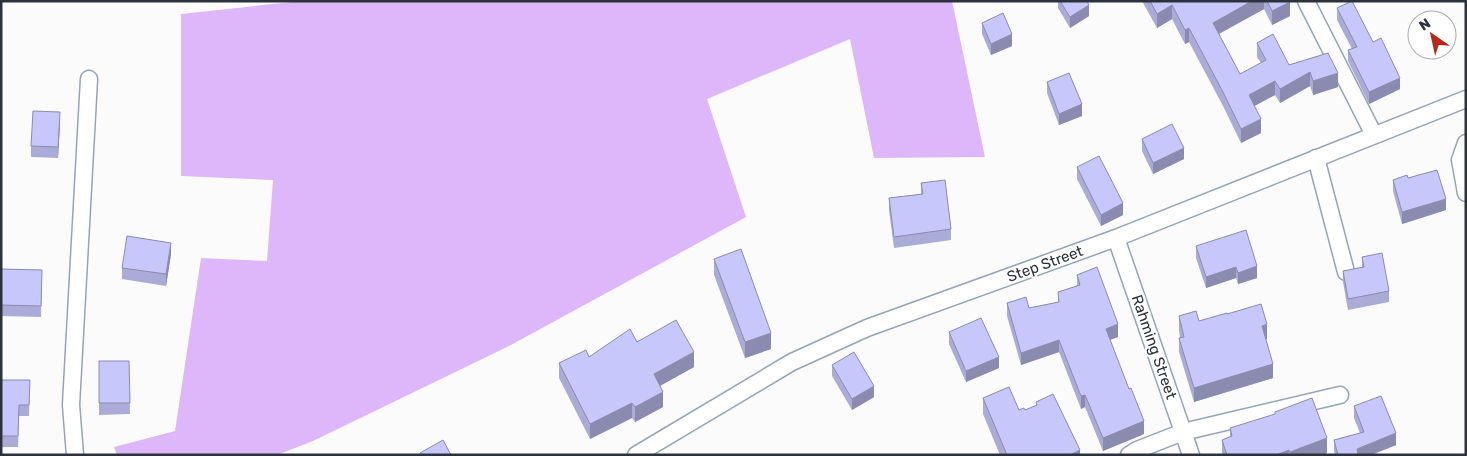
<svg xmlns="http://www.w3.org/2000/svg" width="1467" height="456" font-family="Rubik,sans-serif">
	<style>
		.green { fill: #deb7fa }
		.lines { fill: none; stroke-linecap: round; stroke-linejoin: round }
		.minor-casing { stroke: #95a4ba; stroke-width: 19 }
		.minor { stroke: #fff; stroke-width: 16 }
		.wall { fill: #ababd8 }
		.shaded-wall { fill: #8b8bb0 }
		.building { fill: #c7c7fb; stroke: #8b8bb0 }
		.labels { text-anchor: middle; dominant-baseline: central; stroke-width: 4.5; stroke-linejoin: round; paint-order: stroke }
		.street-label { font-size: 15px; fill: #2c323b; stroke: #fff }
	</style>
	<rect width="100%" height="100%" fill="#fbfbfb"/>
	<polygon class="green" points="301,1 952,1 985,157 874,158 850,39 707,99 746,217 509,346 313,441 277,455 117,455 114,447 175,431 201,258 267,261 273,180 181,176 181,14"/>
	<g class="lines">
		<g class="minor-casing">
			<g id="minor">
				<polyline points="1306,1 1374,135"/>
				<polyline points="1466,143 1460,160 1466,193"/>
				<polyline points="1316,158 1346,272"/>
				<polyline points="1116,238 1191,455"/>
				<polyline points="75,455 71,405 89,79"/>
				<polyline points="636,455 792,362 867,328 1116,238 1466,99"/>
				<polyline points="1129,455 1137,450 1183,432 1340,395"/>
			</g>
		</g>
		<use href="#minor" class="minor"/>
	</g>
	<g class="wall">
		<polygon points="1058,1 1087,1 1089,16 1070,28 1058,8"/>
		<polygon points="1142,1 1290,1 1290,16 1272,25 1264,9 1219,34 1240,74 1261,63 1257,57 1257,43 1289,65 1328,53 1338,87 1313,95 1310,86 1280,103 1275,95 1254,106 1261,133 1241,143 1223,106 1189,42 1185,44 1172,19 1157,28"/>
		<polygon points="1337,8 1373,42 1400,89 1369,104 1348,61 1348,50 1352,49 1337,20"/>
		<polygon points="982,23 1012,46 991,55 982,34"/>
		<polygon points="1047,82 1082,116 1059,125 1047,93"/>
		<polygon points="60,124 58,158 31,157 31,146"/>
		<polygon points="1142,139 1184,159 1153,174 1142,151"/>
		<polygon points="1077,167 1123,215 1101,226 1077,179"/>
		<polygon points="1408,178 1446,210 1402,224 1393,191 1393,180"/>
		<polygon points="921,183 951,229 951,240 894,248 889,210 889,198 921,194"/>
		<polygon points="1196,246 1257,278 1238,284 1236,278 1206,288 1196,258"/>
		<polygon points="171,254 166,286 122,279 122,268"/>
		<polygon points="1362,257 1389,291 1389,302 1348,310 1343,282 1343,271 1362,267"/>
		<polygon points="714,259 771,349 745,358 714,275"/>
		<polygon points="1,269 42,270 41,317 1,316"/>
		<polygon points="1077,275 1118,337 1110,340 1144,434 1103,451 1085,407 1081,409 1059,352 1021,365 1007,316 1007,303 1029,308 1058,302 1058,292 1077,286"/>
		<polygon points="1227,314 1267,339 1266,339 1273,378 1194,402 1179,352 1179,338 1180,338 1179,330 1179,316 1199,321"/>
		<polygon points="949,332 999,368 966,382 949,344"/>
		<polygon points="637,342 694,367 660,386 663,407 635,422 632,418 590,439 559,378 559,363 589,357"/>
		<polygon points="99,361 129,361 130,414 99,415"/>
		<polygon points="832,365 874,397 852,410 832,376"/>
		<polygon points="1,380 30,380 29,416 19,416 18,447 1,447"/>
		<polygon points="983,398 1019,410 1025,410 1036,406 1036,402 1080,455 1000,455 983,414"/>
		<polygon points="1354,406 1396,445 1371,455 1335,455 1334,451 1334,440 1360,433 1354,418"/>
		<polygon points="1230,428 1327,453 1323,455 1222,455 1222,440 1230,437"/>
	</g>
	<g class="shaded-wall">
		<polygon points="1252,1 1264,1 1264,9 1213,37 1213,23"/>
		<polygon points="1290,2 1290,16 1272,25 1272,11"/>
		<polygon points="1089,5 1089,16 1070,28 1070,17"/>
		<polygon points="1172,5 1172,19 1157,28 1157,14"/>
		<polygon points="1189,28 1189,42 1185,44 1185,30"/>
		<polygon points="1012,34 1012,46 991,55 991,44"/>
		<polygon points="1310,72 1310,86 1280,103 1280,89"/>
		<polygon points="1338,73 1338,87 1313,95 1313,81"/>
		<polygon points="1400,78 1400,89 1369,104 1369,92"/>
		<polygon points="1275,81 1275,95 1249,109 1249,95"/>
		<polygon points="1082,104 1082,116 1059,125 1059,114"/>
		<polygon points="60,112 60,124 58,158 58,147"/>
		<polygon points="1261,119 1261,133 1241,143 1241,129"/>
		<polygon points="1184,148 1184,159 1153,174 1153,163"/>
		<polygon points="1446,199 1446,210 1402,224 1402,212"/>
		<polygon points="1123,203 1123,215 1101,226 1101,215"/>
		<polygon points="171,243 171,254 166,286 166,274"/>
		<polygon points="1257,266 1257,278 1238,284 1238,273"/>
		<polygon points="1236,267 1236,278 1206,288 1206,277"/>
		<polygon points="1118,324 1118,337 1106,341 1106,329"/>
		<polygon points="1267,324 1267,339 1262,340 1262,326"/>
		<polygon points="771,333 771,349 745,358 745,342"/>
		<polygon points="1059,340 1059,352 1021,365 1021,353"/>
		<polygon points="694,352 694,367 654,389 654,374"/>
		<polygon points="999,357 999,368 966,382 966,371"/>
		<polygon points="1273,364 1273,378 1194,402 1194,388"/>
		<polygon points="874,386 874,397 852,410 852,399"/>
		<polygon points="663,392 663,407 635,422 635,407"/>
		<polygon points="1085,395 1085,407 1081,409 1081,396"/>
		<polygon points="632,403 632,418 590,439 590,424"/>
		<polygon points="1144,421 1144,434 1103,451 1103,438"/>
		<polygon points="1396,433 1396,445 1371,455 1357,455 1357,449"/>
		<polygon points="1327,438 1327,453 1323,455 1290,455 1290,452"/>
		<polygon points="1080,450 1080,455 1070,455"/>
		<polygon points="1289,450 1289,455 1276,455"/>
	</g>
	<g class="building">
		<polygon points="1060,1 1087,1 1089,5 1070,17"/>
		<polygon points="1150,1 1252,1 1213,23 1240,74 1266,60 1257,43 1273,34 1289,65 1328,53 1338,73 1313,81 1310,72 1280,89 1275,81 1249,95 1261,119 1241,129 1223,92 1189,28 1185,30 1172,5 1157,14"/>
		<polygon points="1267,1 1290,1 1290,2 1272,11"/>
		<polygon points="1352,1 1373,42 1381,38 1400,78 1369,92 1348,50 1357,47 1337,8"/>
		<polygon points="1003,13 1012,34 991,44 982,23"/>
		<polygon points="1069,73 1082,104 1059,114 1047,82"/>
		<polygon points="33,111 60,112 58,147 31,146"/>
		<polygon points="1172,124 1184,148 1153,163 1142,139"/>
		<polygon points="1099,156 1123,203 1101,215 1077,167"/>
		<polygon points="1437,170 1446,199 1402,212 1393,180 1407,175 1408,178"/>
		<polygon points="945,180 951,229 894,237 889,198 923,194 921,183"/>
		<polygon points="1246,230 1257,266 1238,273 1236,267 1206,277 1196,246"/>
		<polygon points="127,236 171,243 166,274 122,268"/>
		<polygon points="741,249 771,333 745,342 714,259"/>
		<polygon points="1382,253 1389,291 1348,299 1343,271 1364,267 1362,257"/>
		<polygon points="1097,267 1118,324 1106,329 1129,389 1131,388 1144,421 1103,438 1085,395 1081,396 1059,340 1021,353 1007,303 1026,297 1029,308 1059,302 1058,292 1080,285 1077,275"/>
		<polygon points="1,269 42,270 41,306 1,305"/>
		<polygon points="1261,304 1267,324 1262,326 1273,364 1194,388 1179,338 1184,337 1179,316 1196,311 1199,321 1227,313 1227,314"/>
		<polygon points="981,318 999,357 966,371 949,332"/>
		<polygon points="676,320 694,352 654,374 663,392 635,407 632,403 590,424 559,363 586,350 589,357 630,329 637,342"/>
		<polygon points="854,352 874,386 852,399 832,365"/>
		<polygon points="99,361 129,361 130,403 99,403"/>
		<polygon points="1,380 30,380 29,405 19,405 18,436 1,436"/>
		<polygon points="1009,387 1019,410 1024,408 1025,410 1037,405 1036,402 1053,394 1080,450 1070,455 1007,455 983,398"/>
		<polygon points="1381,396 1396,433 1357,449 1358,455 1338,455 1334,440 1364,432 1354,406"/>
		<polygon points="1312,398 1327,438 1290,452 1289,450 1276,455 1227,455 1222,440 1232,436 1230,428 1275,414 1275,412"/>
		<polygon points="443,440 451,455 421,455 420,453"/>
	</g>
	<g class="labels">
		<g class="street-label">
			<text transform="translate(1045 264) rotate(-20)">Step Street</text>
			<text transform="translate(1154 347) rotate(71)">Rahming Street</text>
		</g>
	</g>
	<rect width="1467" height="456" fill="none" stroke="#2c323b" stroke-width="5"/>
	<g transform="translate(1432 35) rotate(326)"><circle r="24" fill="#ffffff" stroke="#abadb1"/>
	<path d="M0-4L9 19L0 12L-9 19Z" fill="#b6281c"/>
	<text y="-8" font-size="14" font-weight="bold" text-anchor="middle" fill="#2c323b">N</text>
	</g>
</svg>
